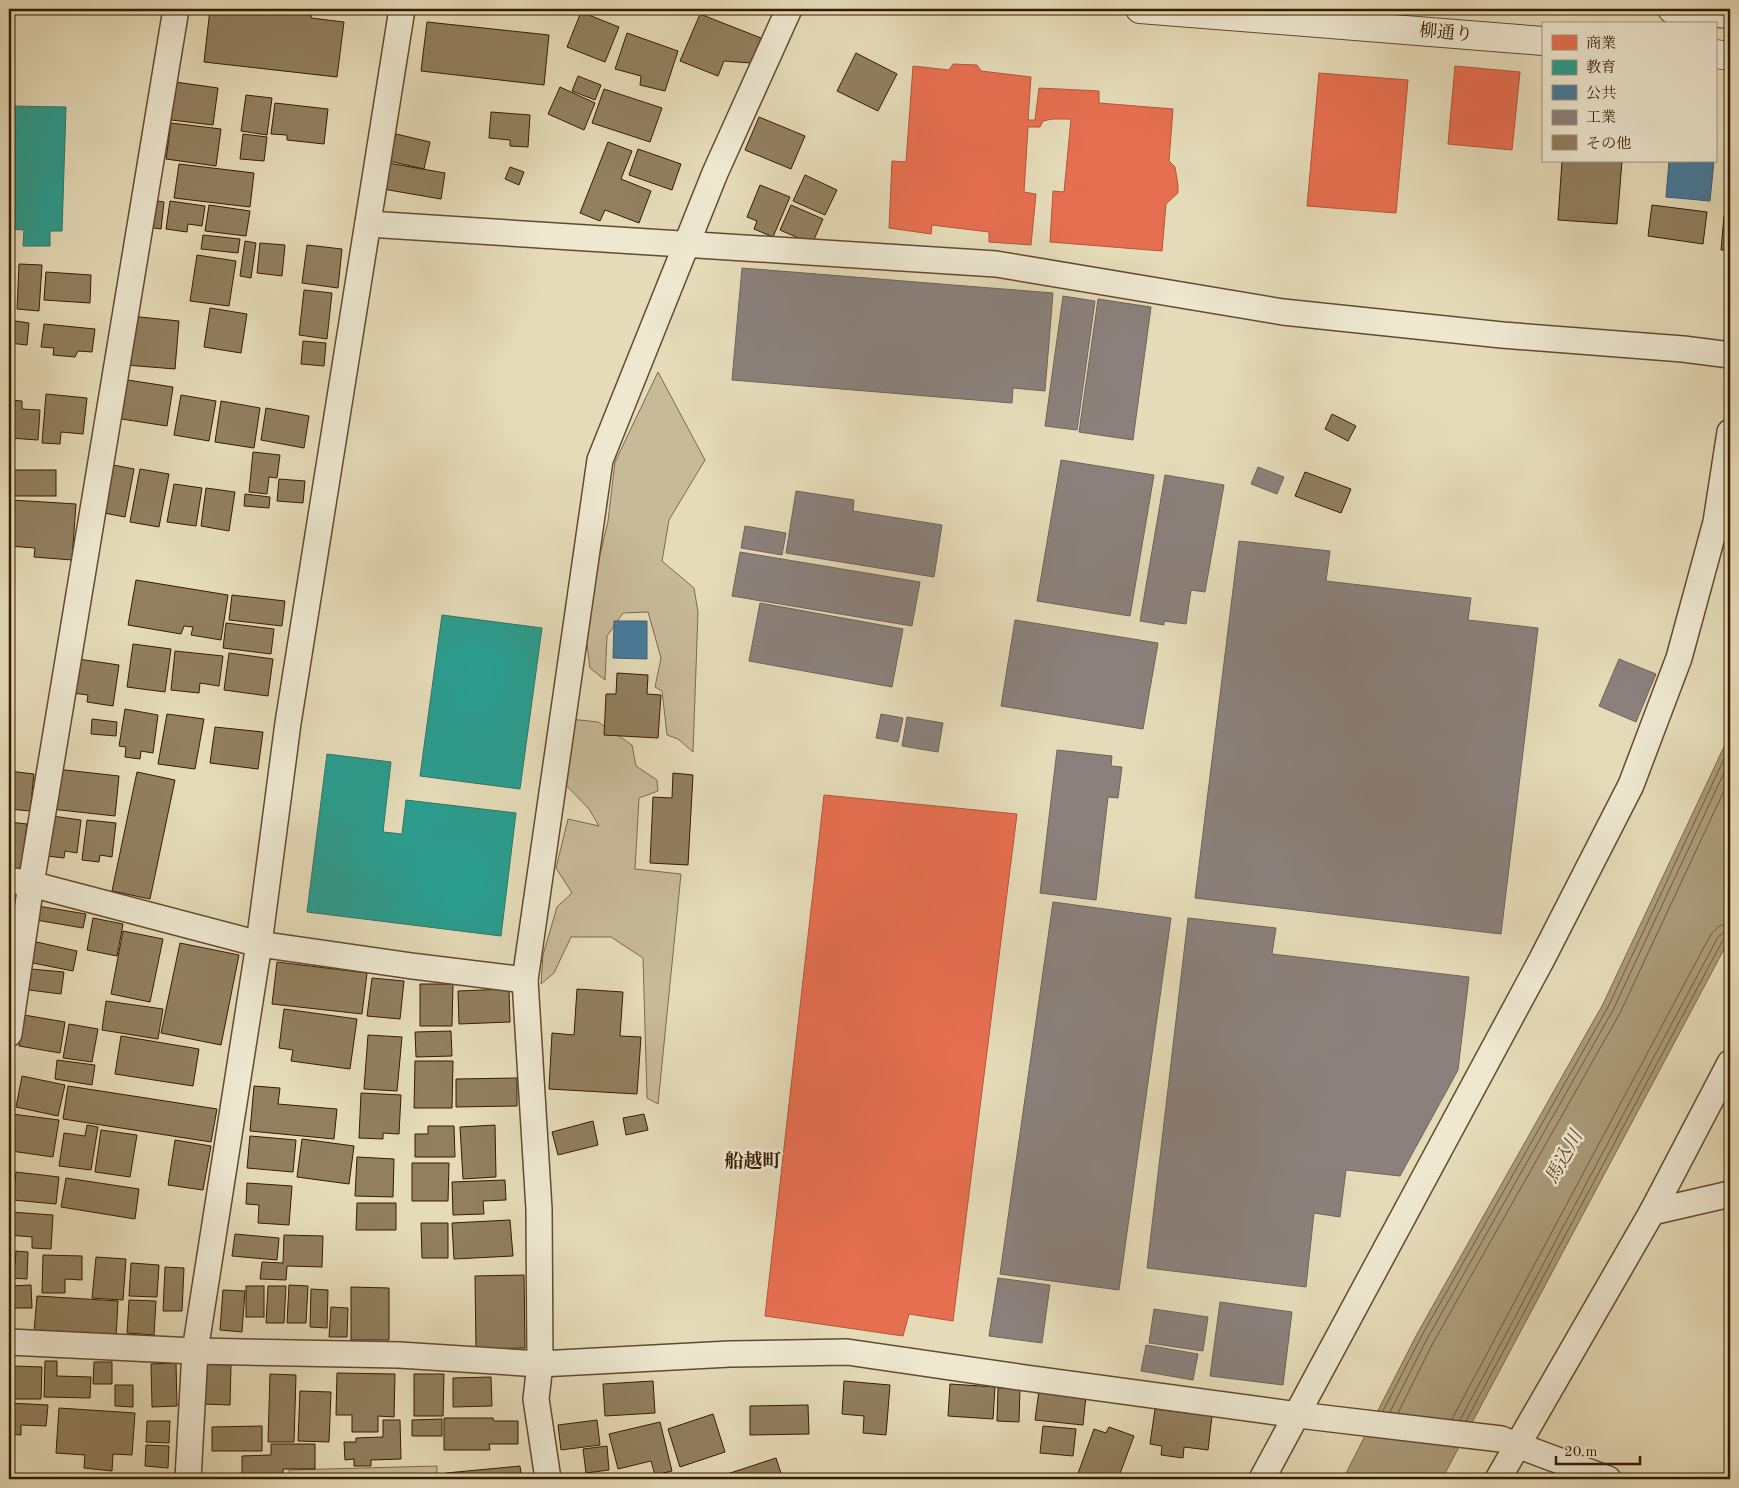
<svg xmlns="http://www.w3.org/2000/svg" width="1739" height="1488" font-family="'Old Standard TT','Noto Serif JP',serif">
	<style>
		.green { fill: #c7ba99; stroke: #7e6a4c }
		.water { fill: #aa9a79; stroke: #7c6749 }
		.shops { fill: #e76f51; stroke: #b25639 }
		.schools { fill: #2a9d8f; stroke: #2e7664 }
		.public { fill: #457b9d; stroke: #405e6e }
		.industry { fill: #8a817c; stroke: #716257 }
		.lines { fill: none; stroke-linecap: round; stroke-linejoin: round }
		.shore { stroke: #705a3c; stroke-width: 1 }
		.building { fill: #917f60; stroke: #361b00 }
		.minor-casing { stroke: #624b2e; stroke-width: 28 }
		.tertiary-casing { stroke: #624b2e; stroke-width: 30 }
		.minor { stroke: #eee8d1; stroke-width: 25 }
		.tertiary { stroke: #eee8d1; stroke-width: 28 }
		.labels { text-anchor: middle; dominant-baseline: central; stroke-width: 5; stroke-linejoin: round; paint-order: stroke }
		.street-label { font-size: 18px; fill: #361b00; stroke: #eee8d1 }
		.water-label { font-size: 19px; font-style: italic; fill: #5f472a; stroke: #eee8d1 }
		.neighbourhood-label { font-size: 19px; font-weight: bold; fill: #361b00; stroke: #eee8d1 }
	</style>
	<rect width="100%" height="100%" fill="#e5dbb8"/>
	<filter id="stains"><feTurbulence type="fractalNoise" baseFrequency=".004" numOctaves="4"/><feColorMatrix values="0 0 0 0 .2 0 0 0 0 .09 0 0 0 0 .02 0 0 0 .5 -.17"/></filter>
	<radialGradient id="worn" r=".72"><stop offset=".6" stop-color="#630" stop-opacity="0"/><stop offset="1" stop-color="#630" stop-opacity=".3"/></radialGradient>
	<g class="green">
		<polygon points="658,372 705,460 669,520 662,561 694,588 698,612 693,752 678,739 667,735 662,691 655,687 661,658 648,612 623,613 607,636 605,680 590,668 584,622 608,521 615,462"/>
		<polygon points="570,719 598,722 632,745 636,766 657,780 658,791 639,798 635,869 681,874 658,1104 647,1098 643,958 611,937 571,937 554,973 541,984 543,955 557,907 572,893 556,868 568,819 599,826 589,809 562,781"/>
		<polygon points="437,1466 437,1479 290,1479 289,1470"/>
	</g>
	<polygon class="water" points="1730,734 1730,938 1442,1479 1343,1479 1417,1334 1603,1004"/>
	<g class="shops">
		<polygon points="953,64 977,65 981,71 1031,77 1028,120 1035,120 1039,88 1099,91 1099,103 1173,109 1169,161 1175,167 1178,185 1178,193 1166,204 1162,251 1050,242 1053,191 1064,192 1071,119 1052,119 1043,121 1040,127 1028,127 1024,192 1036,194 1031,245 989,242 989,232 932,225 931,234 889,228 892,161 906,162 913,66 949,70"/>
		<polygon points="1455,66 1520,72 1512,150 1448,144"/>
		<polygon points="1319,73 1408,80 1396,213 1307,206"/>
		<polygon points="824,795 1017,814 953,1321 909,1314 903,1336 765,1316"/>
	</g>
	<g class="schools">
		<polygon points="115,9 141,9 140,14"/>
		<polygon points="9,106 66,107 62,231 50,231 50,246 23,246 24,230 9,229"/>
		<polygon points="442,615 542,628 520,789 420,776"/>
		<polygon points="327,754 391,762 383,832 402,834 406,800 516,813 501,936 307,912"/>
	</g>
	<g class="public">
		<polygon points="1669,161 1714,161 1710,201 1666,197"/>
		<polygon points="614,621 647,621 647,659 613,658"/>
	</g>
	<g class="industry">
		<polygon points="742,268 1053,293 1045,391 1013,388 1012,403 732,380"/>
		<polygon points="1063,296 1095,301 1077,430 1045,426"/>
		<polygon points="1098,299 1151,307 1133,440 1079,432"/>
		<polygon points="1061,460 1154,475 1130,616 1037,601"/>
		<polygon points="1258,467 1284,477 1277,494 1251,484"/>
		<polygon points="1165,475 1224,485 1205,592 1191,590 1186,624 1164,621 1164,625 1140,621"/>
		<polygon points="796,491 854,500 853,511 942,525 934,577 786,553"/>
		<polygon points="745,526 786,533 782,555 741,548"/>
		<polygon points="1239,541 1330,551 1326,581 1471,598 1468,620 1538,628 1501,934 1195,898"/>
		<polygon points="740,552 920,582 912,626 732,596"/>
		<polygon points="760,603 903,629 892,687 749,661"/>
		<polygon points="1015,620 1158,643 1143,729 1001,706"/>
		<polygon points="1619,659 1656,674 1636,722 1599,706"/>
		<polygon points="881,714 903,718 898,742 876,738"/>
		<polygon points="907,717 943,723 938,752 902,746"/>
		<polygon points="1057,750 1112,756 1111,766 1122,767 1118,798 1108,797 1096,900 1040,893"/>
		<polygon points="1053,902 1171,918 1119,1290 1000,1274"/>
		<polygon points="1188,918 1276,928 1272,954 1469,977 1458,1070 1400,1176 1346,1170 1340,1217 1314,1213 1306,1287 1147,1268"/>
		<polygon points="998,1278 1050,1285 1042,1343 989,1336"/>
		<polygon points="1220,1302 1292,1312 1283,1385 1210,1376"/>
		<polygon points="1154,1309 1208,1317 1203,1351 1149,1343"/>
		<polygon points="1146,1345 1198,1354 1193,1380 1141,1371"/>
	</g>
	<g class="lines">
		<g class="shore">
			<polyline points="1383,1411 1421,1337 1608,1007 1730,746"/>
			<polyline points="1390,1412 1427,1339 1613,1010 1730,760"/>
			<polyline points="1398,1413 1433,1343 1620,1013 1730,778"/>
			<polyline points="1452,1419 1711,934 1719,926 1730,923"/>
			<polyline points="1460,1420 1718,937 1724,932 1730,931"/>
			<polyline points="1466,1421 1723,940 1730,937"/>
		</g>
	</g>
	<g class="building">
		<polygon points="210,9 312,9 311,18 344,22 337,77 204,62"/>
		<polygon points="581,12 619,27 605,62 567,47"/>
		<polygon points="700,14 761,38 751,63 724,61 718,76 680,61"/>
		<polygon points="427,22 549,35 544,85 421,71"/>
		<polygon points="627,33 678,51 665,91 640,85 641,76 615,69"/>
		<polygon points="856,53 897,74 878,111 837,91"/>
		<polygon points="578,76 601,85 595,100 572,91"/>
		<polygon points="168,81 218,88 213,125 163,119"/>
		<polygon points="560,87 595,103 584,130 548,114"/>
		<polygon points="604,89 662,108 650,142 592,123"/>
		<polygon points="246,95 272,98 267,135 241,131"/>
		<polygon points="275,103 328,109 324,144 287,140 287,135 271,134"/>
		<polygon points="491,112 530,115 528,147 510,146 510,140 489,138"/>
		<polygon points="759,117 805,136 791,169 745,150"/>
		<polygon points="171,123 221,129 216,166 166,159"/>
		<polygon points="243,134 267,137 264,161 240,159"/>
		<polygon points="396,134 430,142 424,169 389,161"/>
		<polygon points="608,142 632,151 621,179 651,191 639,223 605,210 600,221 580,213"/>
		<polygon points="638,149 681,164 672,190 629,175"/>
		<polygon points="1562,161 1622,161 1617,224 1558,220"/>
		<polygon points="388,163 445,173 441,199 383,189"/>
		<polygon points="179,164 254,173 250,207 174,198"/>
		<polygon points="510,167 524,172 519,185 505,179"/>
		<polygon points="805,175 837,190 825,215 793,201"/>
		<polygon points="760,185 790,197 773,237 754,229 757,221 747,217"/>
		<polygon points="151,200 164,202 161,229 147,227"/>
		<polygon points="170,201 205,206 202,226 188,224 187,232 166,229"/>
		<polygon points="209,205 250,211 246,236 205,231"/>
		<polygon points="791,205 823,219 812,244 780,230"/>
		<polygon points="1652,205 1707,212 1703,244 1648,236"/>
		<polygon points="1724,216 1730,216 1730,250 1721,250"/>
		<polygon points="203,235 240,239 238,253 201,249"/>
		<polygon points="245,241 256,243 251,278 240,276"/>
		<polygon points="260,243 285,245 282,276 257,273"/>
		<polygon points="307,245 342,249 338,288 302,283"/>
		<polygon points="197,255 236,261 229,306 190,301"/>
		<polygon points="19,264 42,265 39,311 17,309"/>
		<polygon points="9,265 13,265 10,307 9,307"/>
		<polygon points="46,272 91,275 90,303 44,300"/>
		<polygon points="304,290 332,293 327,339 299,335"/>
		<polygon points="210,308 247,314 241,353 204,347"/>
		<polygon points="130,316 179,321 175,369 126,365"/>
		<polygon points="9,320 29,323 27,345 9,343"/>
		<polygon points="44,324 95,329 92,352 78,351 75,357 53,355 54,348 41,347"/>
		<polygon points="303,341 326,343 324,366 301,364"/>
		<polygon points="121,379 173,387 167,426 115,418"/>
		<polygon points="46,394 87,398 83,434 61,432 60,444 42,443"/>
		<polygon points="181,395 216,401 209,441 174,435"/>
		<polygon points="9,400 22,401 22,409 40,410 38,440 9,438"/>
		<polygon points="221,401 260,408 254,448 215,442"/>
		<polygon points="266,408 309,416 304,448 261,440"/>
		<polygon points="1332,414 1356,426 1348,441 1325,429"/>
		<polygon points="253,452 280,455 277,478 269,477 267,494 249,492"/>
		<polygon points="108,464 134,469 125,517 99,512"/>
		<polygon points="140,469 169,474 159,527 130,522"/>
		<rect x="11" y="470" width="45" height="26"/>
		<polygon points="1305,472 1351,489 1341,513 1295,496"/>
		<polygon points="279,479 305,481 303,503 277,501"/>
		<polygon points="174,484 202,488 196,526 167,522"/>
		<polygon points="206,488 235,492 229,531 201,526"/>
		<polygon points="245,494 270,497 269,508 244,506"/>
		<polygon points="12,500 76,504 72,560 34,557 35,548 9,546"/>
		<polygon points="136,580 228,595 221,640 191,635 193,627 184,626 181,634 128,625"/>
		<polygon points="232,595 285,601 282,626 229,620"/>
		<polygon points="226,623 274,629 271,654 223,648"/>
		<polygon points="133,644 171,649 165,692 127,687"/>
		<polygon points="175,651 223,656 219,686 200,683 199,693 171,690"/>
		<polygon points="229,653 273,659 268,696 224,690"/>
		<polygon points="78,659 119,665 113,706 87,702 88,695 72,693"/>
		<polygon points="617,673 648,675 647,694 661,695 658,738 604,735 606,694 616,694"/>
		<polygon points="125,709 158,715 153,753 141,751 140,759 125,757 126,747 119,746"/>
		<polygon points="167,714 204,719 195,769 158,764"/>
		<polygon points="92,719 117,722 116,736 91,734"/>
		<polygon points="215,727 263,732 258,769 210,763"/>
		<polygon points="56,769 119,776 115,816 51,809"/>
		<polygon points="9,771 34,774 30,811 9,809"/>
		<polygon points="137,772 175,780 150,899 112,891"/>
		<polygon points="673,773 693,775 688,865 650,863 653,797 672,798"/>
		<polygon points="52,816 81,820 77,853 65,851 64,858 47,856"/>
		<polygon points="87,820 116,823 112,857 100,855 99,862 82,860"/>
		<polygon points="9,822 27,824 21,872 9,871"/>
		<polygon points="38,906 86,914 83,928 36,920"/>
		<polygon points="93,918 123,924 117,956 87,950"/>
		<polygon points="123,931 163,939 150,1002 111,994"/>
		<polygon points="32,941 77,951 73,971 28,962"/>
		<polygon points="180,943 239,955 221,1045 161,1033"/>
		<polygon points="277,962 367,973 362,1014 272,1004"/>
		<polygon points="31,969 64,972 61,994 29,990"/>
		<polygon points="372,978 404,981 400,1019 367,1016"/>
		<polygon points="420,984 453,984 452,1026 420,1026"/>
		<polygon points="509,989 510,1022 459,1024 458,991"/>
		<polygon points="577,989 623,992 620,1036 641,1037 637,1094 549,1089 552,1033 574,1035"/>
		<polygon points="106,1001 163,1009 158,1039 102,1030"/>
		<polygon points="284,1009 357,1019 350,1069 291,1061 293,1050 279,1048"/>
		<polygon points="24,1015 65,1022 60,1053 19,1046"/>
		<polygon points="69,1024 98,1029 92,1062 63,1058"/>
		<polygon points="451,1031 452,1056 416,1057 415,1032"/>
		<polygon points="368,1035 402,1037 397,1091 364,1089"/>
		<polygon points="121,1036 199,1049 193,1086 115,1074"/>
		<polygon points="57,1060 95,1065 92,1085 55,1079"/>
		<polygon points="415,1061 453,1061 452,1108 414,1108"/>
		<polygon points="22,1076 65,1085 58,1116 16,1107"/>
		<polygon points="517,1078 517,1106 456,1107 456,1079"/>
		<polygon points="68,1086 217,1109 211,1142 63,1119"/>
		<polygon points="254,1086 280,1088 278,1104 337,1109 334,1139 250,1131"/>
		<polygon points="361,1093 401,1095 399,1134 383,1133 383,1139 359,1138"/>
		<polygon points="12,1114 59,1120 53,1157 11,1151 14,1129 9,1129"/>
		<polygon points="644,1114 648,1130 626,1135 623,1118"/>
		<polygon points="593,1121 598,1145 558,1155 552,1132"/>
		<polygon points="87,1125 98,1127 91,1170 59,1166 64,1133 85,1136"/>
		<polygon points="495,1125 496,1177 463,1179 460,1127"/>
		<polygon points="428,1126 454,1126 455,1157 415,1157 415,1134 428,1134"/>
		<polygon points="101,1130 137,1135 130,1177 95,1172"/>
		<polygon points="250,1136 296,1140 293,1172 247,1168"/>
		<polygon points="302,1139 354,1146 349,1184 297,1177"/>
		<polygon points="175,1140 211,1146 203,1190 168,1185"/>
		<polygon points="357,1157 394,1159 393,1197 355,1196"/>
		<polygon points="412,1163 449,1163 448,1201 412,1201"/>
		<polygon points="16,1172 59,1177 56,1204 13,1200"/>
		<polygon points="66,1178 139,1189 135,1219 61,1207"/>
		<polygon points="505,1180 506,1200 483,1201 484,1214 453,1215 452,1182"/>
		<polygon points="247,1183 292,1186 289,1225 258,1223 259,1205 246,1204"/>
		<polygon points="357,1203 396,1203 396,1230 356,1230"/>
		<polygon points="11,1212 53,1215 51,1249 32,1248 32,1237 9,1235"/>
		<polygon points="510,1220 513,1256 454,1259 452,1223"/>
		<polygon points="421,1223 448,1223 448,1258 422,1258"/>
		<polygon points="235,1234 279,1238 277,1260 232,1256"/>
		<polygon points="284,1235 323,1236 322,1267 287,1266 286,1280 260,1279 262,1262 283,1263"/>
		<polygon points="16,1251 28,1252 27,1279 9,1278 9,1264 15,1264"/>
		<polygon points="43,1255 82,1256 82,1280 65,1279 65,1293 42,1293"/>
		<polygon points="96,1257 126,1259 123,1300 92,1298"/>
		<polygon points="131,1263 159,1265 157,1297 129,1296"/>
		<polygon points="165,1267 184,1268 182,1311 163,1311"/>
		<polygon points="524,1275 525,1348 476,1349 475,1276"/>
		<polygon points="31,1285 32,1308 9,1308 9,1286"/>
		<polygon points="289,1285 308,1286 306,1323 287,1323"/>
		<rect x="246" y="1286" width="18" height="31"/>
		<polygon points="268,1286 286,1286 284,1323 266,1323"/>
		<polygon points="351,1287 389,1288 389,1340 351,1340"/>
		<polygon points="311,1289 328,1290 327,1328 310,1327"/>
		<polygon points="223,1290 245,1291 242,1332 220,1330"/>
		<polygon points="37,1296 118,1301 116,1338 34,1332"/>
		<polygon points="129,1300 156,1301 154,1335 127,1333"/>
		<polygon points="331,1307 348,1308 347,1337 329,1337"/>
		<polygon points="9,1356 13,1356 13,1366 42,1367 41,1399 9,1399"/>
		<polygon points="45,1361 57,1361 57,1376 91,1377 90,1398 44,1397"/>
		<polygon points="94,1362 112,1362 112,1384 93,1384"/>
		<polygon points="176,1363 177,1406 152,1407 151,1364"/>
		<polygon points="204,1364 231,1365 230,1405 202,1404"/>
		<polygon points="337,1373 395,1374 394,1417 378,1416 378,1432 352,1432 352,1415 336,1415"/>
		<polygon points="270,1374 296,1375 294,1442 268,1442"/>
		<polygon points="414,1374 444,1374 443,1416 414,1416"/>
		<polygon points="491,1377 492,1406 453,1407 453,1378"/>
		<polygon points="653,1381 655,1413 605,1416 603,1384"/>
		<polygon points="844,1381 890,1385 886,1435 863,1433 864,1416 842,1414"/>
		<polygon points="950,1384 995,1387 993,1419 948,1416"/>
		<polygon points="115,1385 133,1385 133,1407 115,1406"/>
		<polygon points="998,1388 1020,1388 1019,1422 997,1421"/>
		<polygon points="300,1391 331,1392 329,1442 298,1441"/>
		<polygon points="1039,1391 1086,1396 1083,1425 1035,1420"/>
		<polygon points="9,1403 48,1405 46,1426 21,1425 21,1435 9,1434"/>
		<polygon points="808,1405 809,1434 750,1435 750,1406"/>
		<polygon points="59,1408 135,1413 132,1455 113,1454 112,1471 84,1468 85,1455 56,1453"/>
		<polygon points="1155,1409 1212,1416 1208,1450 1184,1447 1183,1458 1161,1455 1162,1446 1150,1444"/>
		<polygon points="713,1414 725,1452 680,1467 668,1429"/>
		<polygon points="444,1418 493,1418 494,1421 518,1421 518,1444 489,1444 490,1450 444,1450"/>
		<polygon points="442,1419 442,1436 412,1436 412,1420"/>
		<polygon points="383,1420 400,1420 401,1459 371,1460 371,1466 354,1466 354,1459 345,1460 344,1442 356,1442 356,1438 383,1437"/>
		<polygon points="597,1420 600,1445 561,1450 558,1425"/>
		<polygon points="147,1421 170,1421 169,1443 146,1442"/>
		<polygon points="660,1422 672,1471 655,1475 651,1461 618,1469 609,1434"/>
		<polygon points="262,1426 262,1451 212,1451 212,1427"/>
		<polygon points="1043,1426 1076,1429 1073,1456 1040,1453"/>
		<polygon points="1109,1427 1134,1436 1118,1479 1076,1479 1094,1429 1106,1433"/>
		<polygon points="271,1444 315,1444 315,1469 283,1469 283,1479 242,1479 242,1456 271,1455"/>
		<polygon points="146,1445 169,1446 168,1468 145,1466"/>
		<polygon points="607,1446 609,1470 586,1473 583,1449"/>
		<polygon points="776,1458 783,1479 712,1479"/>
		<polygon points="520,1466 522,1479 446,1479 446,1473"/>
	</g>
	<g class="lines">
		<g class="minor-casing">
			<g id="minor">
				<polyline points="368,224 996,264 1283,312 1502,335 1683,349 1730,355"/>
				<polyline points="9,880 31,884 259,944 412,966 525,980"/>
				<polyline points="9,1034 31,884 176,9"/>
				<polyline points="1652,1212 1730,1194"/>
				<polyline points="9,1342 195,1351 399,1355 540,1364 730,1354 847,1352 1026,1378 1298,1415 1501,1439 1608,1479"/>
				<polyline points="188,1479 195,1351 259,944 288,723 402,9"/>
				<polyline points="548,1479 536,1399 540,1364 539,1209 525,980 600,460 715,173 789,9"/>
				<polyline points="1262,1479 1542,959 1631,785 1679,658 1716,522 1730,432"/>
				<polyline points="1498,1479 1652,1212 1730,1063"/>
			</g>
		</g>
		<g class="tertiary-casing">
			<g id="tertiary">
				<polyline points="1140,9 1543,41"/>
				<polyline points="1672,9 1730,14"/>
				<polyline points="1715,54 1730,56"/>
			</g>
		</g>
		<use href="#minor" class="minor"/>
		<use href="#tertiary" class="tertiary"/>
	</g>
	<g class="labels">
		<g class="street-label">
			<text transform="translate(1446 33) rotate(5)">柳通り</text>
		</g>
		<g class="water-label">
			<text transform="translate(1565 1158) rotate(-61)">馬込川</text>
		</g>
		<g class="neighbourhood-label">
			<text x="753" y="1162">船越町</text>
		</g>
	</g>
	<rect width="1739" height="1488" fill="none" stroke="#e5dbb8" stroke-width="30"/>
	<rect x="10" y="10" width="1719" height="1468" fill="none" stroke="#361b00" stroke-width="2.5"/>
	<rect x="15" y="15" width="1709" height="1458" fill="none" stroke="#361b00"/>
	<rect x="1542" y="22" width="175" height="140" fill="#eee8d1" stroke="#a4967d"/>
	<rect x="1552" y="35" width="25" height="15" fill="#e76f51" stroke="#a4967d"/>
	<text x="1586" y="48" font-size="15" fill="#361b00">商業</text>
	<rect x="1552" y="60" width="25" height="15" fill="#2a9d8f" stroke="#a4967d"/>
	<text x="1586" y="72" font-size="15" fill="#361b00">教育</text>
	<rect x="1552" y="85" width="25" height="15" fill="#457b9d" stroke="#a4967d"/>
	<text x="1586" y="98" font-size="15" fill="#361b00">公共</text>
	<rect x="1552" y="110" width="25" height="15" fill="#8a817c" stroke="#a4967d"/>
	<text x="1586" y="122" font-size="15" fill="#361b00">工業</text>
	<rect x="1552" y="135" width="25" height="15" fill="#917f60" stroke="#a4967d"/>
	<text x="1586" y="148" font-size="15" fill="#361b00">その他</text>
	<path d="M1556 1456v8h84v-8" fill="none" stroke="#361b00" stroke-width="2.5"/>
	<text x="1564" y="1456" font-size="15" fill="#361b00" stroke="#eee8d1" stroke-width="4" paint-order="stroke">20 m</text>
	<rect width="100%" height="100%" filter="url(#stains)"/>
	<rect width="100%" height="100%" fill="url(#worn)"/>
</svg>
